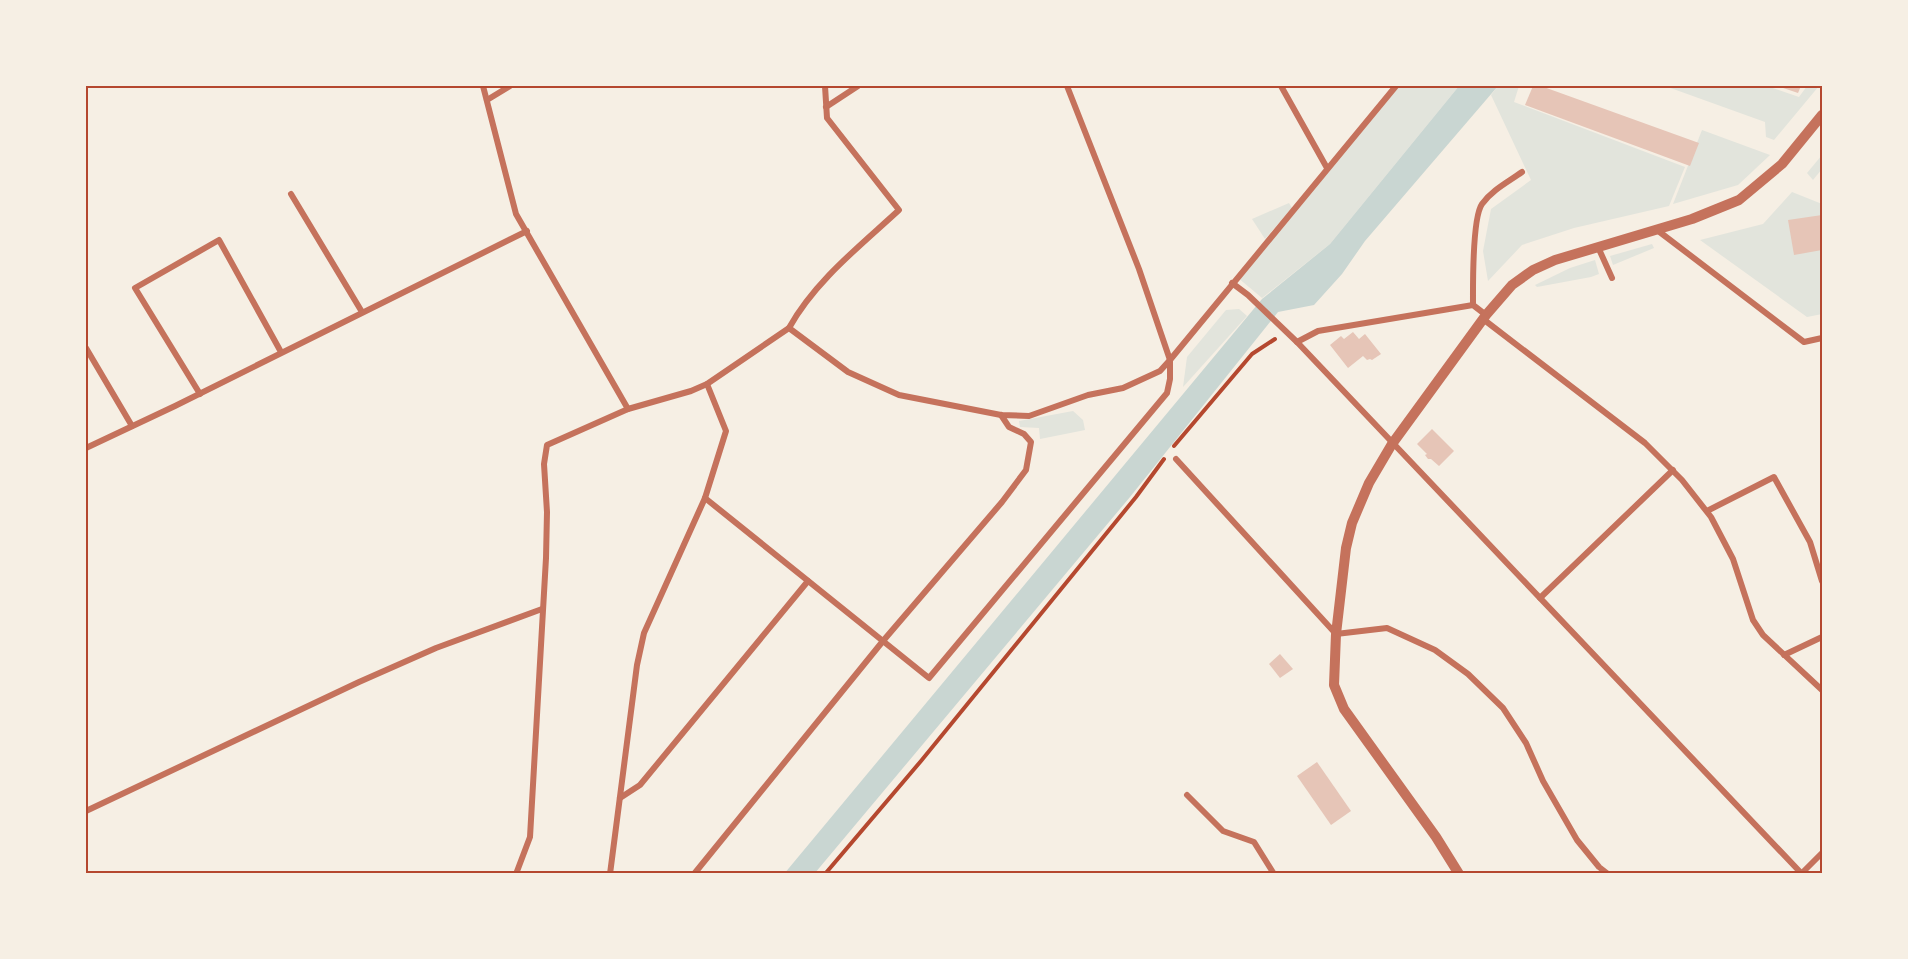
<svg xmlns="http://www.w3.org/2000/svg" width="1908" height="959" font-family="'Archivo Narrow',sans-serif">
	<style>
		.green { fill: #e2e4dc }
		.water { fill: #c9d6d2 }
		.building { fill: #e6c5b7 }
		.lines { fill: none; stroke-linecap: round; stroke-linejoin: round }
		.path { stroke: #b5482f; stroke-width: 4 }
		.minor { stroke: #c5725c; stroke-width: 6 }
		.tertiary { stroke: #c5725c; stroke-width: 10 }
		.neatline { fill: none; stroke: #b5482f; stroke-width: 2 }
	</style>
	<rect width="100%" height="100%" fill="#f6efe4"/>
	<g class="green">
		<polygon points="1396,86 1459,86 1330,244 1262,298 1237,277"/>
		<polygon points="1498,86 1519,86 1514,102 1685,167 1669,206 1574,228 1522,245 1488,281 1483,251 1491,209 1531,180 1491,95"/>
		<polygon points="1665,86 1767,86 1799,97 1807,86 1819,86 1774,140 1766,137 1765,122"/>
		<polygon points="1702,130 1770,155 1738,185 1673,204"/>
		<polygon points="1822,155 1822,169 1813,180 1807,173"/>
		<polygon points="1792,192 1822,204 1822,314 1807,317 1700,240 1763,224"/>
		<polygon points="1289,203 1292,208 1265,239 1252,219"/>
		<polygon points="1652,244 1654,248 1613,265 1610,256"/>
		<polygon points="1595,260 1599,274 1591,277 1537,287 1535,285 1570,268"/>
		<polygon points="1239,309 1247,316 1183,387 1187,357 1226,310"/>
		<polygon points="1073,411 1083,420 1085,430 1040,439 1039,428 1020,427 1019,421"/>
	</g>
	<polygon class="water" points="1459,86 1498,86 1365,241 1342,274 1314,305 1278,312 1130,497 815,873 784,874 1262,299 1330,244"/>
	<g class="building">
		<polygon points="1533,86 1541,86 1699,143 1690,166 1525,105"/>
		<polygon points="1777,86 1801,86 1798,93"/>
		<polygon points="1822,215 1822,250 1794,255 1788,220"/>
		<polygon points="1353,332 1359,339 1365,334 1381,354 1372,360 1370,359 1367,360 1363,356 1348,368 1330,345 1341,336 1344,339"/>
		<polygon points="1432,429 1454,451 1439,466 1431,459 1428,459 1425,455 1427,454 1417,444"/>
		<polygon points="1280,654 1293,669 1280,678 1269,664"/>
		<polygon points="1317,762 1351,811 1331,825 1297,776"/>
	</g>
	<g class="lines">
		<g class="path">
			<polyline points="1174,446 1252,354 1275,339"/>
			<polyline points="825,874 921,761 1136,497 1164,459"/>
		</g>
		<g class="minor">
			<polyline points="483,86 516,214 628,409"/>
			<polyline points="1281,86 1327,168"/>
			<polyline points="487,100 510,86"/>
			<polyline points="826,107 858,86"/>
			<polyline points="291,194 362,312"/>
			<polyline points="1657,230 1804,342 1822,338"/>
			<polyline points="1598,247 1612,278"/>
			<polyline points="1232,283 1248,295 1297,342 1802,874"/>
			<path d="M1473 305C1473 285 1472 218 1482 204 1492 190 1508 182 1522 172"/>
			<polyline points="1483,319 1645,443 1682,480 1711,517 1733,559 1753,620 1763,635 1822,690"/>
			<path d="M789 328C815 281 860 246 899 210L827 118 825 86"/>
			<polyline points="1297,342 1318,331 1473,305 1486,315"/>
			<polyline points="86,348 132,426"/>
			<polyline points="200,394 135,288 219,240 281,352"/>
			<polyline points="86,448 175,406 527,231"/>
			<polyline points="1176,459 1336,634 1387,628 1435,650 1468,674 1503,708 1526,743 1543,781 1577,840 1599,867 1608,874"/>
			<polyline points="705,498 929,678 1167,393 1170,379 1170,360 1139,269 1067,86"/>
			<polyline points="1707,511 1774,477 1810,542 1822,581"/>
			<polyline points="1540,598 1673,470"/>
			<polyline points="1784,655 1822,637"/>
			<polyline points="1187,795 1223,831 1254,842 1274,874"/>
			<polyline points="620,798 640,785 808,581"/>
			<polyline points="86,811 359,682 436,648 542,609"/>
			<polyline points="1802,873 1822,853"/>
			<polyline points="516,874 530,837 546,558 547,512 544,464 547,445 628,409 691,391 707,384 789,328 848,372 899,395 1001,415 1029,416 1088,395 1123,388 1160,371 1170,360 1396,86"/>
			<polyline points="610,874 637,665 644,633 705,498 726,431 707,384"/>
			<polyline points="694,874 883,641 1002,502 1026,470 1031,442 1024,434 1009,427 1001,415"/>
		</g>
		<polyline class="tertiary" points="1459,874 1436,837 1344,709 1334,685 1336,634 1346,548 1352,523 1369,483 1392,444 1486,315 1512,285 1533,270 1555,260 1692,219 1739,200 1782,164 1822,115"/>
	</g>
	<rect width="1908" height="959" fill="none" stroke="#f6efe4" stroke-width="174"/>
	<rect x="87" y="87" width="1734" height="785" class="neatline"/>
</svg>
